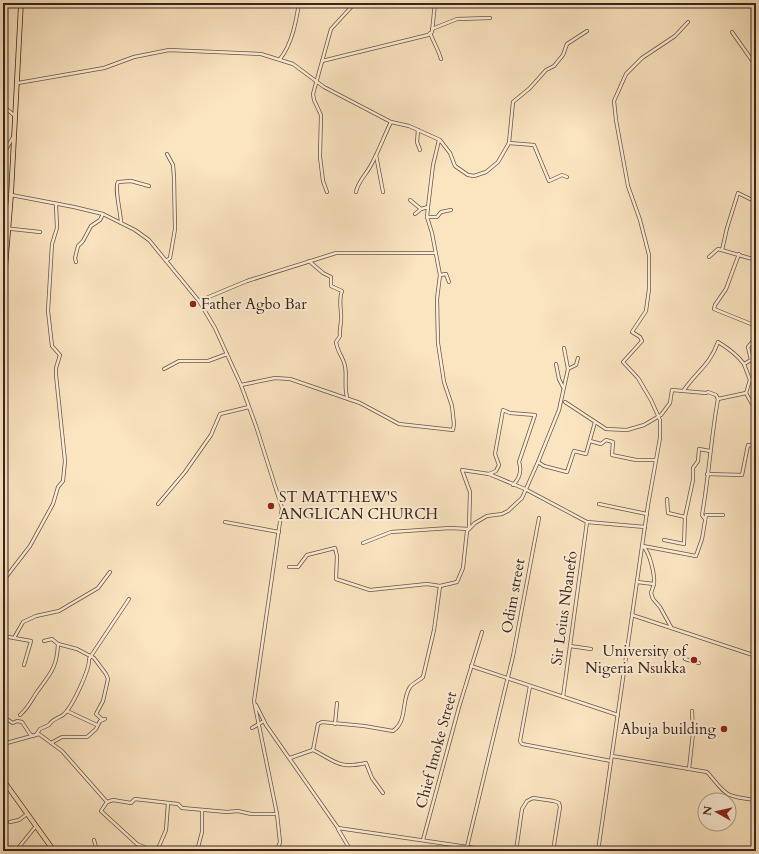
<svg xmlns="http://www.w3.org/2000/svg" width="759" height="854" font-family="Cardo,serif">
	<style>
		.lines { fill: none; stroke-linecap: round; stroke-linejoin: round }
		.minor-casing { stroke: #695545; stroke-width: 4 }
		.primary-casing { stroke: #38251c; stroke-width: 5.5 }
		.minor { stroke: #fcedd6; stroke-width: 2.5 }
		.primary { stroke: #fbe4c0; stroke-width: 4 }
		.poi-dot { fill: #8f2418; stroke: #fcedd6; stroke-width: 1.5 }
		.labels { text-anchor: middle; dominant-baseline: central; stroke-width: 4; stroke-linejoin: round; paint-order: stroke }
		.poi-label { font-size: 15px; fill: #38251c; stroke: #fcedd6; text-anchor: start }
		.street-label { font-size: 15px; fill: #38251c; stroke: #fcedd6 }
	</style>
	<rect width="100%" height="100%" fill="#fbe4c0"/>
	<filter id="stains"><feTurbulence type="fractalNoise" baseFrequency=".005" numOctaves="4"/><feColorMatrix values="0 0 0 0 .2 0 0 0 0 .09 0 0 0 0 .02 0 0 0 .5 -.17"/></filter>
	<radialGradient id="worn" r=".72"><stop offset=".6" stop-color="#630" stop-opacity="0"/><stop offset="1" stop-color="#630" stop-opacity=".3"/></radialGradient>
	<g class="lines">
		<g class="minor-casing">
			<g id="minor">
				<polyline points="432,29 457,19 490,18"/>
				<polyline points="732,32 756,66"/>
				<path d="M430 33C434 43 438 49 441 59"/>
				<path d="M280 59C292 44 296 22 299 3"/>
				<polyline points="322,61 428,35 432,32 435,3"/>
				<polyline points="18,83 104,68 134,57 169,50 261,54 293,64 324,87 391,122 409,126 440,140 450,153 455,166 468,175 474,176 486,172 498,162 509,143"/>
				<polyline points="3,106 15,116"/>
				<polyline points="418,130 417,142 420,150"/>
				<polyline points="3,155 13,137"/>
				<polyline points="376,155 383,192"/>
				<polyline points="567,177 562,175 549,181 534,145 509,143 513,102 530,88 546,70 554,66 563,55 567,44 587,31"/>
				<polyline points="327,192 323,181 320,157 321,115 314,100 313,94 331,29 355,3"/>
				<path d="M356 192C358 181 366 175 371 165 379 151 384 136 391 122"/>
				<polyline points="11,195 74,207 103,214 135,230 149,240 199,301 215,328 241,385 256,426 282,508 254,701 277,814 280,842 277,851"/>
				<polyline points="410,200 421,209"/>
				<polyline points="428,207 433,165 439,140"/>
				<polyline points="415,214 421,209 428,207 427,217 437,217 441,212 451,210"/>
				<path d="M121 223C121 213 114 188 118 182L131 181 149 186"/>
				<polyline points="3,228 40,232"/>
				<polyline points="722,250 727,228 738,193 756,202"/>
				<polyline points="739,254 726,289 715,305 714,309 756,326"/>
				<polyline points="709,257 718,249 756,260"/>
				<polyline points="166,261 170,258 175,229 174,177 173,165 167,154"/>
				<path d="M309 261 323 273 331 277V286L342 291C338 300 342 312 341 320 341 326 339 330 340 336L336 342C337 351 343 357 345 366 347 376 344 387 347 397"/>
				<polyline points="76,262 75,258 78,246 83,241 91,226 100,220 103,214"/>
				<polyline points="440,275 446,274 449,282"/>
				<polyline points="199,301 247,281 336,253 435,253"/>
				<polyline points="556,364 559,379 563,387"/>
				<polyline points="164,369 179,361 208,361 227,354"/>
				<polyline points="568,369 576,365 578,358"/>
				<polyline points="241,385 275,378 290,379 360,403 399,424 453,430 454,424 452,406 444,382 438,343 437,299 440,275 432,233 427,217"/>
				<path d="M684 390C697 371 710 365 718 342 728 348 738 356 744 364"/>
				<polyline points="746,393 752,404 756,402"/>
				<polyline points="565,402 606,429 627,430 644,425 661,415 670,403 672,390 706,393 708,392 716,395 718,399 746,393 750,380 744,364 751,360 748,347 756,337"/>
				<polyline points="590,441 601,444 606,440 613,442 612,455 636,460 656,460"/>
				<polyline points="538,462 544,466 567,472 574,451 586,454 595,422"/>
				<path d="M489 474 496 471 499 465 495 454 503 410 510 413 535 415 519 462C522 471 520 478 513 485"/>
				<polyline points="707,474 742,475 748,445 756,446"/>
				<polyline points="3,478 5,478"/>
				<polyline points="667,499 668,513 685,517"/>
				<polyline points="158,504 185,472 211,435 220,414 249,407"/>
				<polyline points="599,504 647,514"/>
				<path d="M705 519 702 515C709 476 711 437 718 399"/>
				<polyline points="225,522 279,532"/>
				<polyline points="664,540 684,544 685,517 693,480 693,468 698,461 699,449 710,451"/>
				<polyline points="363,543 391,532 450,528 469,529 470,492 462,470 489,474 525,489 587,522 645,527"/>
				<polyline points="643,546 696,556 702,539 706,515 723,515"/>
				<path d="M643 546C650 553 655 575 654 584"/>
				<polyline points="289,567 298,567 307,555 335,548 337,556 336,579 370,590 427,584 440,586 457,582 463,568 467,531 475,523 487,516 502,514 508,511 522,498 538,462 559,410 568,369 564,348"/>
				<polyline points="3,581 30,546 53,504 58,487 63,481 65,461 56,375 56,368 60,355 52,346 48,311 52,244 57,228 56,204"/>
				<polyline points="637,582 654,584 651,593 653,599 660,607 671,627"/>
				<polyline points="632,615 756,656"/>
				<polyline points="3,636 31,641 24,665"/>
				<polyline points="14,638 23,622 36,616 59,611 98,588 110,572"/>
				<polyline points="44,641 52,639 58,644 77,649 94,658 106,674 108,679 103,701 96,714 103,720"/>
				<polyline points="570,646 591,649"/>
				<polyline points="680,651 683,653 685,659 699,663"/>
				<polyline points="754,655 756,648"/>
				<polyline points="471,666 618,715"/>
				<polyline points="530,686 520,741 522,744 611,761"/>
				<polyline points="563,697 587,522"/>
				<polyline points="256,705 266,725 338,828 495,851"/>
				<polyline points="67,711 97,725"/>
				<path d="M20 715C28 708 31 701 37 692 50 674 57 668 58 644"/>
				<polyline points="8,720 13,723 17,721 22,722 30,734 33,736"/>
				<polyline points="335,724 337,703"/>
				<polyline points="252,728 264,721"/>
				<polyline points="682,730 693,733 692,711"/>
				<path d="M36 735 40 729 49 725C51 720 58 718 63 715 72 708 90 669 89 659L129 599"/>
				<polyline points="51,743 62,737 87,737 96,729 100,721 105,719"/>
				<polyline points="3,744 39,734 62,751 107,802"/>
				<path d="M313 750C337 762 338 769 366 763L372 778 383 793"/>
				<path d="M612 756 707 772C728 796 723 796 756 800"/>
				<path d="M290 758 313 750 318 724 322 722 364 726 393 731C408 721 401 700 410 687 413 683 420 680 423 677L434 630 440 586"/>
				<polyline points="689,769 693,733"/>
				<polyline points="10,822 19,820 27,814"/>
				<polyline points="338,829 351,851"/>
				<polyline points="94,840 97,851"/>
				<polyline points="423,840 459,707 482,632"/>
				<polyline points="19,847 36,826"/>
				<polyline points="467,847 513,656 539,518"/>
				<polyline points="153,851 137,844 101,811 107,802 113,800 131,803 135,799 178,804 182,808 227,812 238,811 251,814 277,814"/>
				<polyline points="157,851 166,830 168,803"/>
				<polyline points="197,851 202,832 202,810"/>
				<polyline points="516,851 522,809 527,801 533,798 554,801 559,803 560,807 553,851"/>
				<polyline points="598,851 648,505 660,438 660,420 651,400 638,378 623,362 642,341 640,337 632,332 646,311 649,289 649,255 640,220 628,186 616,120 614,101 626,74 642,58 675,36 688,22"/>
			</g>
		</g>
		<g class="primary-casing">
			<g id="primary">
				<polyline points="3,294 11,195 21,3"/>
				<polyline points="3,780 54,851"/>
			</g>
		</g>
		<use href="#minor" class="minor"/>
		<use href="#primary" class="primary"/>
	</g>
	<g class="poi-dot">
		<circle cx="193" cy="304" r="4"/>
		<circle cx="271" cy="506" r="4"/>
		<circle cx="694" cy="660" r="4"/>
		<circle cx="724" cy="729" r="4"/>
	</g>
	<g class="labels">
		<g class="poi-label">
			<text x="201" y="304">Father Agbo Bar</text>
			<text x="279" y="497">ST MATTHEW'S<tspan x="279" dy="17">ANGLICAN CHURCH</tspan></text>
			<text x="686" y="651" text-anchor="end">University of<tspan x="686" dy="17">Nigeria Nsukka</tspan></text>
			<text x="716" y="729" text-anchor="end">Abuja building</text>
		</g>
		<g class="street-label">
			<text transform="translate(513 596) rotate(-80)">Odim street</text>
			<text transform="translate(564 608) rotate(-82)">Sir Loius Nbanefo</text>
			<text transform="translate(436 750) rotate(-75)">Chief Imoke Street</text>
		</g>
	</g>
	<rect width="759" height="854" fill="none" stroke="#fbe4c0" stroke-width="16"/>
	<rect x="4" y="4" width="751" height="846" fill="none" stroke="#38251c" stroke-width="2"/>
	<rect x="8" y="8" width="743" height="838" fill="none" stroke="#38251c"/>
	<g transform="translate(717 812) rotate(278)"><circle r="19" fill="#fcedd6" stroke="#ae9d8c"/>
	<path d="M0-3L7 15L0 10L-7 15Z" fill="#8f2418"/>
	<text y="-6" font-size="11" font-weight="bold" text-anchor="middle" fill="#38251c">N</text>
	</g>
	<rect width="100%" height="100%" filter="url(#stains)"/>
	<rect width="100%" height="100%" fill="url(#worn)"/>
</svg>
